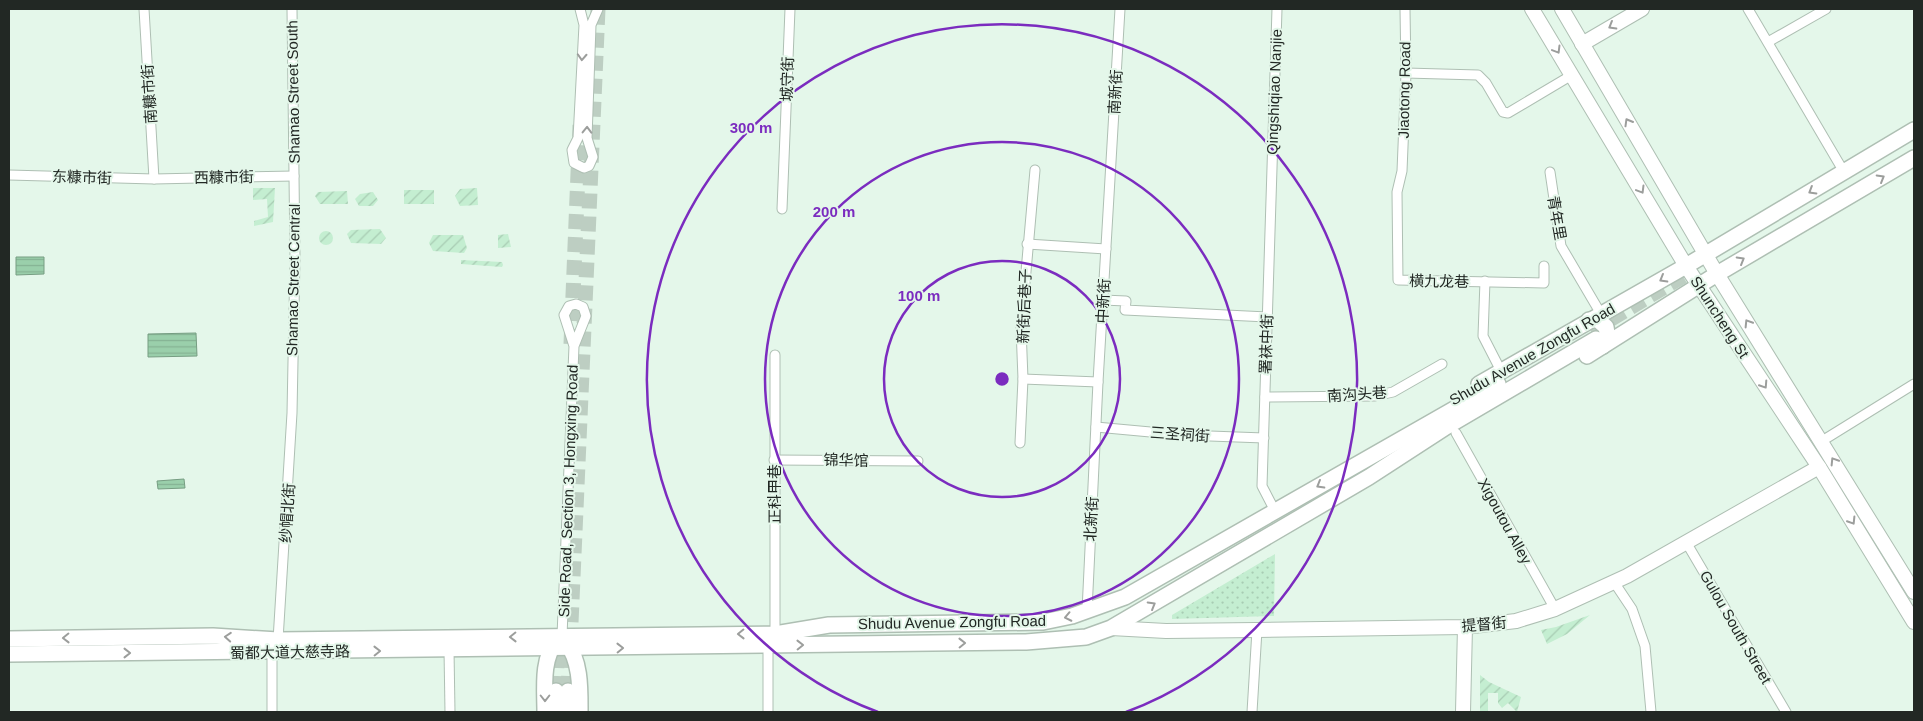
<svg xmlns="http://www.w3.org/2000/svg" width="1923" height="721" font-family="Arial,'Noto Sans SC',sans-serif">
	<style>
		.park { fill: url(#park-dots) }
		.garden { fill: url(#garden-furrows) }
		.water { fill: url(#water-rules); stroke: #769d82 }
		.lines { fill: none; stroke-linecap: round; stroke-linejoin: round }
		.primary-tunnel { stroke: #bdcec2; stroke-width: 15; stroke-dasharray: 15 8; stroke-linecap: butt }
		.minor-casing { stroke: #aebfb3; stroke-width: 11 }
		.secondary-casing { stroke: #aebfb3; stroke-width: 16 }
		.primary-casing { stroke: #aebfb3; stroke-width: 18 }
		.minor { stroke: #fff; stroke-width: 9 }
		.secondary { stroke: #fff; stroke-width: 14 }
		.primary { stroke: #fff; stroke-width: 15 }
		.oneway { stroke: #9c9e9c }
		.ring { fill: none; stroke: #7b2cbf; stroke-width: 2.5 }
		.labels { text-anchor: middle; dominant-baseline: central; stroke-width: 4; stroke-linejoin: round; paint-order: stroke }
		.street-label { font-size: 15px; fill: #222824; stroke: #e4f7ea }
		.centre { fill: #7b2cbf; stroke: #e4f7ea; stroke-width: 2.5 }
		.ring-label { font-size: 15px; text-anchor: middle; font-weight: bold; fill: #7b2cbf; stroke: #e4f7ea; stroke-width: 4; stroke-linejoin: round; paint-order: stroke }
	</style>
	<defs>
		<pattern id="park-dots" width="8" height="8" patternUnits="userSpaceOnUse" patternTransform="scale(1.25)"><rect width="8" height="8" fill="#c4eed1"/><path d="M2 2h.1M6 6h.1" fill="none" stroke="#a8ccb3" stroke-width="1.8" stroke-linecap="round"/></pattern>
		<pattern id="garden-furrows" width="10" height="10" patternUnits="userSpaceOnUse" patternTransform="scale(1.25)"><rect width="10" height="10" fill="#c4eed1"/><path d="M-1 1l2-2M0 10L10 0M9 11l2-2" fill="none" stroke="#a8ccb3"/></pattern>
		<pattern id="water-rules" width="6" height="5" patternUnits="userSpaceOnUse" patternTransform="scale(1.25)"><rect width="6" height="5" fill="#9acfab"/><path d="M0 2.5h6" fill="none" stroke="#84b293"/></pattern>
	</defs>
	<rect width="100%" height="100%" fill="#e4f7ea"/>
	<polygon class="park" points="1275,554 1274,616 1172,619 1172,615"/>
	<g class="garden">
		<polygon points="253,188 275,188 273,222 254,226 254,221 268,217 267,199 253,200"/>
		<polygon points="477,188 478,205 460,206 455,196 460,189"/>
		<rect x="404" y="190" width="30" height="14"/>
		<polygon points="347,191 348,204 320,204 315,196 318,192"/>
		<polygon points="373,192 378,200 373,206 359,206 355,199 360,194"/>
		<polygon points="380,229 386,238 381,244 351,243 347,234 351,230"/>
		<circle cx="326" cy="238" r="7"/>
		<polygon points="508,234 511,247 498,248 498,235"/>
		<polygon points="433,235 463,235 467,248 464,253 433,251 429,243"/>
		<polygon points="461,260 502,262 503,265 502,267 461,264"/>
		<polygon points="1590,615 1567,634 1547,644 1541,630 1556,627"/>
		<polygon points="1480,675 1489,682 1521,697 1517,712 1508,703 1502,708 1498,703 1498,693 1488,693 1488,712 1480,712"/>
	</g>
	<g class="water">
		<polygon points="16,257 44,257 44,274 16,275"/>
		<polygon points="196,333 197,356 148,357 148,334"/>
		<polygon points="184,479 185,488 158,489 157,481"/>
	</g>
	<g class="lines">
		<g class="primary-tunnel">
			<polyline points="1591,331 1690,272"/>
			<polyline points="571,344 580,125"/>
			<polyline points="556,691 558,635"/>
			<polyline points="568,691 598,9"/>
		</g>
		<g class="minor-casing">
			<g id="minor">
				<polyline points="144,9 154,179"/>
				<polyline points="580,9 584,25 578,138 572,150 574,163 584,168 589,166 593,157 587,138 591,25 598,9"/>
				<polyline points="1405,9 1406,73 1402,171 1397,192 1398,280 1544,283 1544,266"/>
				<polyline points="1748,9 1844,172"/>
				<polyline points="1768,42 1826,9"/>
				<polyline points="1406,73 1478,75 1486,83 1503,112 1508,113 1572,75"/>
				<polyline points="1550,172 1561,246 1601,314"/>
				<polyline points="9,175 154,179 294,176"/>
				<polyline points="782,209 790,9"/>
				<polyline points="1027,244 1106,249"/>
				<polyline points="1485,281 1483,336 1501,371"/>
				<polyline points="1103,300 1126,301 1125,310 1267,317"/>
				<polyline points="1023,379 1098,382"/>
				<polyline points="1265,397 1375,396 1393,392 1442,364"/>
				<polyline points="1096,427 1183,435 1264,438"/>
				<polyline points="1456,433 1555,609"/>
				<polyline points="1822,441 1914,384"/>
				<polyline points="1020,443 1023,379 1021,328 1035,170"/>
				<polyline points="774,460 918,461"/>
				<polyline points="1275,511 1262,486 1277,9"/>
				<polyline points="1686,542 1786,712"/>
				<polyline points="1614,582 1632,609 1645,646 1651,712"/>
				<polyline points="1087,611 1098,382 1120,9"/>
				<polyline points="775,634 775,355"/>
				<polyline points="562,636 574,346 564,315 569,306 576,304 583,307 586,316 574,346"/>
				<polyline points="449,650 450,712"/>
				<polyline points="272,712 272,652 278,640 292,413 295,258 292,9"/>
				<polyline points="768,712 768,646"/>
				<polyline points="1252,712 1257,630"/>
			</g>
		</g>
		<g class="secondary-casing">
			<g id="secondary">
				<polyline points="1532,9 1686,266 1819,467 1914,622"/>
				<polyline points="1562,9 1717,274 1914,592"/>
				<polyline points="1582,44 1642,9"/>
				<polyline points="1111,628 1166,631 1257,630 1465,627 1516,621 1555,609 1627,576 1819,467"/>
				<polyline points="1463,712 1465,627"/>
			</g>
		</g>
		<g class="primary-casing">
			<g id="primary">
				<polyline points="1589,320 1598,320 1606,327 1608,339 1603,346"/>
				<polyline points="1587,356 1717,274 1914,158"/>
				<polyline points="1479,384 1686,266 1914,130"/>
				<polyline points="9,639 213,636 278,640 775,634 829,625 1043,622 1072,616 1125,597 1498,384"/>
				<path d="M566 642C581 661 580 689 580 712"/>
				<polyline points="9,654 1026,642 1086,637 1111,628 1369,477 1446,427 1596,339"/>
				<polyline points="556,691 556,712"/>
				<polyline points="568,691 568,712"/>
				<path d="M545 712C545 690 541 658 557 641"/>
			</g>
		</g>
		<use href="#minor" class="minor"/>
		<use href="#secondary" class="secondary"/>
		<use href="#primary" class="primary"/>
	</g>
	<defs><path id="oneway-chevron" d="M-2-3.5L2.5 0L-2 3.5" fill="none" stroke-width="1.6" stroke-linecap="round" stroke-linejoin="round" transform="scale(1.25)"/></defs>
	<g class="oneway">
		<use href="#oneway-chevron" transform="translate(1612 26) rotate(150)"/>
		<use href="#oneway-chevron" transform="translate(1557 50) rotate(59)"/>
		<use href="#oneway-chevron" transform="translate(582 57) rotate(93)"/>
		<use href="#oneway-chevron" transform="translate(1628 122) rotate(-120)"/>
		<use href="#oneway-chevron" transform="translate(587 130) rotate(-89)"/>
		<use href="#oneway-chevron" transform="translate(1881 178) rotate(-30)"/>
		<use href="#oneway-chevron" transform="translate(1641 190) rotate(59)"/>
		<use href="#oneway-chevron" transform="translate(1812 191) rotate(149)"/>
		<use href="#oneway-chevron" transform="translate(1741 260) rotate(-30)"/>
		<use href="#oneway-chevron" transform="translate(1663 279) rotate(150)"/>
		<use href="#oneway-chevron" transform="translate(1748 323) rotate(-122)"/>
		<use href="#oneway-chevron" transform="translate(1764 385) rotate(57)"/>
		<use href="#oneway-chevron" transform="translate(1834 461) rotate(-122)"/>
		<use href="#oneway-chevron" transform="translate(1320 485) rotate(150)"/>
		<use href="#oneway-chevron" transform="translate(1852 521) rotate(58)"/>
		<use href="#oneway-chevron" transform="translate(1152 605) rotate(-30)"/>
		<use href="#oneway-chevron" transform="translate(1068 617) rotate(168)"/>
		<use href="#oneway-chevron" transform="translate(741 634) rotate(179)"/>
		<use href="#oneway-chevron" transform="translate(228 637) rotate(-176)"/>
		<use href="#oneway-chevron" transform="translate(513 637) rotate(179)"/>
		<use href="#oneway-chevron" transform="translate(66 638) rotate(179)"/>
		<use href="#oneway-chevron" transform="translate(962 643) rotate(-1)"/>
		<use href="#oneway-chevron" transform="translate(800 645) rotate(-1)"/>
		<use href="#oneway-chevron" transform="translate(620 648) rotate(-1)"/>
		<use href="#oneway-chevron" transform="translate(377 651) rotate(-1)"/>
		<use href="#oneway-chevron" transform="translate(127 653)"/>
		<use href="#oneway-chevron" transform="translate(545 698) rotate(90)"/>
	</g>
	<g class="ring">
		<circle cx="1002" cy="379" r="118"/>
		<circle cx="1002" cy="379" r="237"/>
		<path d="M878 712A355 355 0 1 1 1126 712"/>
	</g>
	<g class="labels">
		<g class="street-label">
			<text transform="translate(787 79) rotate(-88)">城守街</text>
			<text transform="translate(1404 90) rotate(-89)">Jiaotong Road</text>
			<text transform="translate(293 92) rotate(-91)">Shamao Street South</text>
			<text transform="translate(1115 92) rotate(-87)">南新街</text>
			<text transform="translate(1274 92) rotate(-88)">Qingshiqiao Nanjie</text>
			<text transform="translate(149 94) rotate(-94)">南糠市街</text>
			<text transform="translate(82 177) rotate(2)">东糠市街</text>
			<text transform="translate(224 177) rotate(-1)">西糠市街</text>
			<text transform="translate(1557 218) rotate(80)">青年里</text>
			<text transform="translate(293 280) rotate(-89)">Shamao Street Central</text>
			<text transform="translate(1439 281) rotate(1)">横九龙巷</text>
			<text transform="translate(1103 301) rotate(-87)">中新街</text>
			<text transform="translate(1024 306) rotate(-88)">新街后巷子</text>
			<text transform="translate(1720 317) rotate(57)">Shuncheng St</text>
			<text transform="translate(1266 344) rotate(-88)">署袜中街</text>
			<text transform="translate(1532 354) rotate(-30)">Shudu Avenue Zongfu Road</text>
			<text transform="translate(1357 394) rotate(-4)">南沟头巷</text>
			<text transform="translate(1180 434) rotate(4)">三圣祠街</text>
			<text transform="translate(846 460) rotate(1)">锦华馆</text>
			<text transform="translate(568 491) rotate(-88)">Side Road, Section 3, Hongxing Road</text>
			<text transform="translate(774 494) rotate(-90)">正科甲巷</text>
			<text transform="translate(287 513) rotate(-86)">纱帽北街</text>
			<text transform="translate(1091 519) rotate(-87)">北新街</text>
			<text transform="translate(1505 521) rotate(61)">Xigoutou Alley</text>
			<text transform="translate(952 622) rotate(-1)">Shudu Avenue Zongfu Road</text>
			<text transform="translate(1484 624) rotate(-5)">提督街</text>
			<text transform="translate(1736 627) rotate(60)">Gulou South Street</text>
			<text transform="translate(290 652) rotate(-1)">蜀都大道大慈寺路</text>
		</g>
	</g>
	<circle cx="1002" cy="379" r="8" class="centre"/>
	<g class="ring-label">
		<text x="751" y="133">300 m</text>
		<text x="834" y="217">200 m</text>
		<text x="919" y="301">100 m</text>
	</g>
	<rect width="1923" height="721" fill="none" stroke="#222824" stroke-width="20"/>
</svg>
